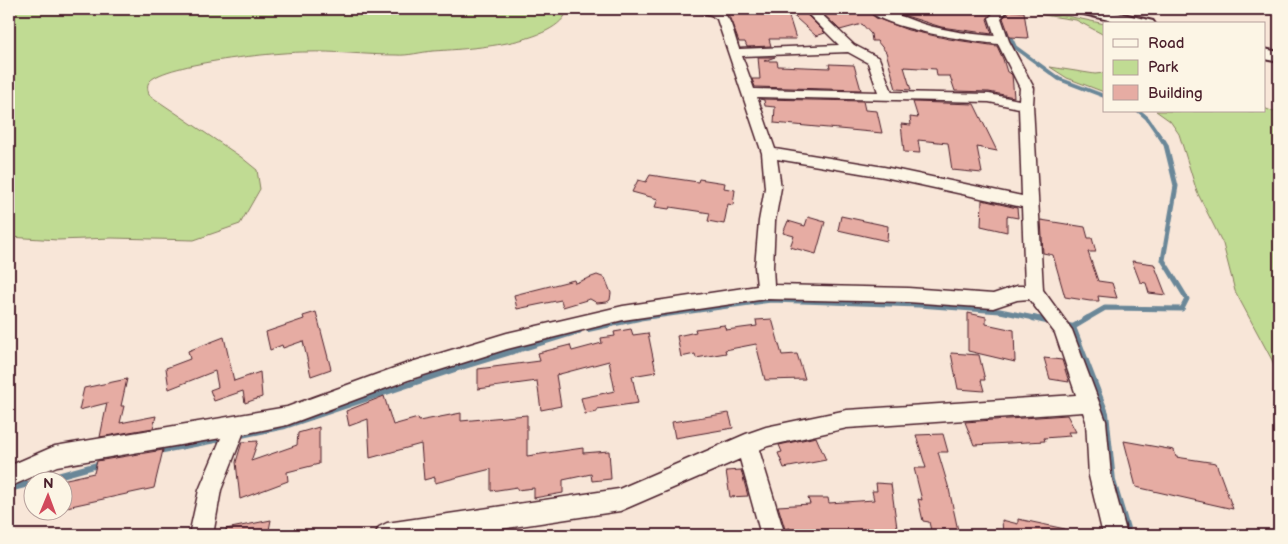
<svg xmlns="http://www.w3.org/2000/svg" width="1288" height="544" font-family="'Balsamiq Sans',sans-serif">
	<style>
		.green { fill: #c0db93; stroke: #857d5f }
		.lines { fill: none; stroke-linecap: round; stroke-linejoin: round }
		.stream-far2 { stroke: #6b8798; stroke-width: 4 }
		.stream-far1 { stroke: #6b8798; stroke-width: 5 }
		.stream { stroke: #6b8798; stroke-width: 6 }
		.building { fill: #e6aca3; stroke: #4a1f2b }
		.minor-casing { stroke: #4a1f2b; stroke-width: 3 }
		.secondary-casing { stroke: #4a1f2b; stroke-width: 4 }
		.minor { fill: #fcf5e5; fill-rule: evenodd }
		.secondary { fill: #fcf5e5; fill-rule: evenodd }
	</style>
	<rect width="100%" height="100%" fill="#f8e6d8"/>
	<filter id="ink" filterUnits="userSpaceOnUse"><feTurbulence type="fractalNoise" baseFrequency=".02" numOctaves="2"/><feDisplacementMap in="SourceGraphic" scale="10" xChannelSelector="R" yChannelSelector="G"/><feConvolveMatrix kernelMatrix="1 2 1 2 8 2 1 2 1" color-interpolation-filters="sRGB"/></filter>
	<g filter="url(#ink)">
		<g class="green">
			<path d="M9 9H568C558 45 464 49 433 51 421 52 408 56 396 55 365 55 335 51 305 52 278 52 166 63 150 81 146 85 148 90 149 95L241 157 257 170 260 189 240 224 194 240 112 238 58 240 9 237Z"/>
			<polygon points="1037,14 1067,16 1105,24 1104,35 1076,20"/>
			<polygon points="1050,67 1095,74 1104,73 1104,92 1067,78"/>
			<polygon points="1264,108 1279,114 1279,383 1272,360 1235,291 1223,244 1197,192 1179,134 1170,121 1156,111 1264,111"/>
		</g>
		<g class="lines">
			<g class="stream-far2">
				<polyline points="1006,21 1005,13 1013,9"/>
				<polyline points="1008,32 1015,47 1059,79 1104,96"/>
				<polyline points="1139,111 1147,118 1163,141"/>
			</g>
			<g class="stream-far1">
				<polyline points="633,319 771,300 919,305 1000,311 1039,319"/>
				<polyline points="1086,319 1105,308 1182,309 1187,299 1163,260 1176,186 1166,145 1163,140"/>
			</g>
			<g class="stream">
				<polyline points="1033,318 1051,322"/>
				<polyline points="1064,325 1073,327 1088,318"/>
				<polyline points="1073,327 1106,413 1113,481 1129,535"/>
				<polyline points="588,329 639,318"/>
				<polyline points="237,436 285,426 455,369 579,331"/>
				<polyline points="158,451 226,438"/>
				<polyline points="36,482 101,464"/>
				<polyline points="9,489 32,483"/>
			</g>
		</g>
		<g class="building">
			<polygon points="725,9 801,9 825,33 816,36 787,10 796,39 769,39 771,46 747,47 745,42 739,42 729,16 720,10"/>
			<polygon points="818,9 865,9 876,18 908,30 949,39 997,46 1003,59 1007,72 1010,73 1012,75 1014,97 989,92 955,91 950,76 937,76 936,69 904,67 911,90 896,89 886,52 877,41 872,41 871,34 862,24 840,30"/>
			<polygon points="884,9 995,9 987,19 992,34 941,27"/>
			<polygon points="1010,11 1024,12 1028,38 1010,37 1003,18"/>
			<polygon points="758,57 775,57 764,61 777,61 778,66 830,68 829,64 854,65 861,90 755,87 752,79 760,79"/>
			<polygon points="760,99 863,101 865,110 877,111 882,133 774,123 775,107 765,106 764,100"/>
			<polygon points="913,102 974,104 997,151 977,147 982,173 952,170 948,143 918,140 920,153 904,152 901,124 911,125 910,117 918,118"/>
			<polygon points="650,175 698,182 699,179 725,183 724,188 735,190 733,205 728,204 724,224 708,221 710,213 670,207 669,209 655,207 658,199 632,192 638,180 646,182"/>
			<polygon points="982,200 1017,208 1018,218 1007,216 1007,232 981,226"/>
			<polygon points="841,216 888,226 887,241 838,230"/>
			<polygon points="808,217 825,222 816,254 790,247 794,236 783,233 788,221 805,226"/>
			<polygon points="1041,220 1085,227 1088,238 1092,238 1096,252 1088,252 1098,281 1112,283 1117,298 1098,296 1099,301 1090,301 1065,297 1053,255 1043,253"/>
			<polygon points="1132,261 1154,264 1166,295 1149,293 1146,283 1140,282"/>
			<polygon points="597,275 605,278 611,293 610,300 607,302 597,303 590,299 563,307 561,300 517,309 514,295 574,280 575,283"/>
			<polygon points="316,312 331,369 311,376 303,341 283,348 282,345 270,350 266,332 304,319 303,316"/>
			<polygon points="968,313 986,317 986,324 1014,330 1015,362 968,351"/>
			<polygon points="772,319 782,355 797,354 805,379 765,380 756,344 725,350 726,353 696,358 695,354 681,357 677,336 696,332 695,329 724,325 726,330 757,326 756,320"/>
			<polygon points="631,329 633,335 648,333 656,372 632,376 638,403 597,409 597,412 585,414 581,398 615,391 609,361 556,375 561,406 541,410 537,381 478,389 478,369 540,361 538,353 570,345 572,351 602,343 601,338 615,336 614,332"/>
			<polygon points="224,337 234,381 260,372 262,397 245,403 243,391 214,401 210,390 218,387 215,371 169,389 166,368 190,359 188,351"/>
			<polygon points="951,353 979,355 985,380 981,380 984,391 958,389"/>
			<polygon points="1044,358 1062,360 1069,382 1050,379"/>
			<polygon points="127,379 121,406 124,406 120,423 156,416 153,428 100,437 107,403 79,410 84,388"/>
			<polygon points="384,396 393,425 418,418 419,421 461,413 461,421 527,415 527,456 583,448 583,453 609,451 611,479 592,481 591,474 563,480 563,493 534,498 534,488 517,490 517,487 491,491 491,469 435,483 435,477 424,480 421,444 370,458 368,419 349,426 346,411"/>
			<polygon points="729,413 733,428 675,438 672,422"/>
			<polygon points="1067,415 1076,432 1068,432 1070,436 1044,438 1045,441 974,445 965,422"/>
			<polygon points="319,427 319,464 287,472 288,481 240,499 236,462 242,442 258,441 251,461 297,445 298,433"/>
			<polygon points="943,434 948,452 938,452 949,489 959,535 932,535 929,522 923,521 918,499 922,500 914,468 926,468 916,435"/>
			<polygon points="816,437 826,460 784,468 778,453 782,452 779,445"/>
			<polygon points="1124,441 1174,450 1176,457 1216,463 1233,509 1136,487"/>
			<polygon points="163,450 154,488 62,508 62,480 94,473 97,461"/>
			<polygon points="741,470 748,496 730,497 726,471"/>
			<polygon points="876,483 891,484 898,535 791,535 790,528 785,529 778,506 810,504 808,498 828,498 829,503 874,500 872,491 877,491"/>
			<polygon points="1018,519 1065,529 1064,535 1003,535 1002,520 1018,524"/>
			<polygon points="271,520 268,535 226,535 226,529"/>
		</g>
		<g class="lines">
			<g class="minor-casing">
				<path id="minor" d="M696 9C732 7 729 20 739 49L839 45 803 9H816L854 45 879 58 892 92 989 94 1019 100 1020 88 998 44C971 41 884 29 867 9 886 8 904 18 923 24 946 31 971 34 995 36L989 18 997 9H1009L1001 18 1009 41 1034 88 1033 105 1043 290 1072 330 1106 421 1111 476 1127 535H1103L1089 476 1086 421 1083 412 847 428 768 446 759 450 785 535H761L740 459 620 511 461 535H375L379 527 387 523 619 489 746 434 766 427 847 410 1076 395 1055 333 1029 299 1017 300 993 308 908 302 766 299 623 320 507 349 408 380 287 425 243 434 221 490 213 535H189L199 490 221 438 57 466 9 487V466L55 446 287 407 405 364 507 333 623 306 757 286 755 267 759 221 765 188 762 153 717 19 711 15 698 11ZM848 52 868 63 878 92 754 89 742 56ZM757 97 989 102 1019 108 1022 196 884 167 775 149ZM777 159 884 177 1022 207 1025 286H1017L993 294 908 288 774 285 773 267 775 221 781 188Z"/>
			</g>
			<g class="secondary-casing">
				<g id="secondary">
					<polygon points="1074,9 1102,9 1153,21 1155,24 1125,24 1076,12"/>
					<polygon points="1264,49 1279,52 1279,62 1264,59"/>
				</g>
			</g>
			<use href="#minor" class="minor"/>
			<use href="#secondary" class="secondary"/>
		</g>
	</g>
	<rect width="1288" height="544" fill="none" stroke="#fcf5e5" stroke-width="30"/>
	<rect x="15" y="15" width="1258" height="514" fill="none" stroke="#4a1f2b" stroke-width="2" filter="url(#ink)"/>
	<rect x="1103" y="22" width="162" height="90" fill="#fcf5e5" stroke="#b59f9b"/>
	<rect x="1113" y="39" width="25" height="8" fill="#fcf5e5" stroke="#b59f9b"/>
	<text x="1148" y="48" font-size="15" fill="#4a1f2b">Road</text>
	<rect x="1113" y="60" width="25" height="15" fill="#c0db93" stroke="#b59f9b"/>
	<text x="1148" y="72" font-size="15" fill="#4a1f2b">Park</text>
	<rect x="1113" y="85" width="25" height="15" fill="#e6aca3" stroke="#b59f9b"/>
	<text x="1148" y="98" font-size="15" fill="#4a1f2b">Building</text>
	<g transform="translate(48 496) rotate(1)"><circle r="24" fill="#fcf5e5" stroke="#b59f9b"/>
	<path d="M0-4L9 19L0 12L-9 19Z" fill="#d1495b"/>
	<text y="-8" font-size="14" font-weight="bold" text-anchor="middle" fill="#4a1f2b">N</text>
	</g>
</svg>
